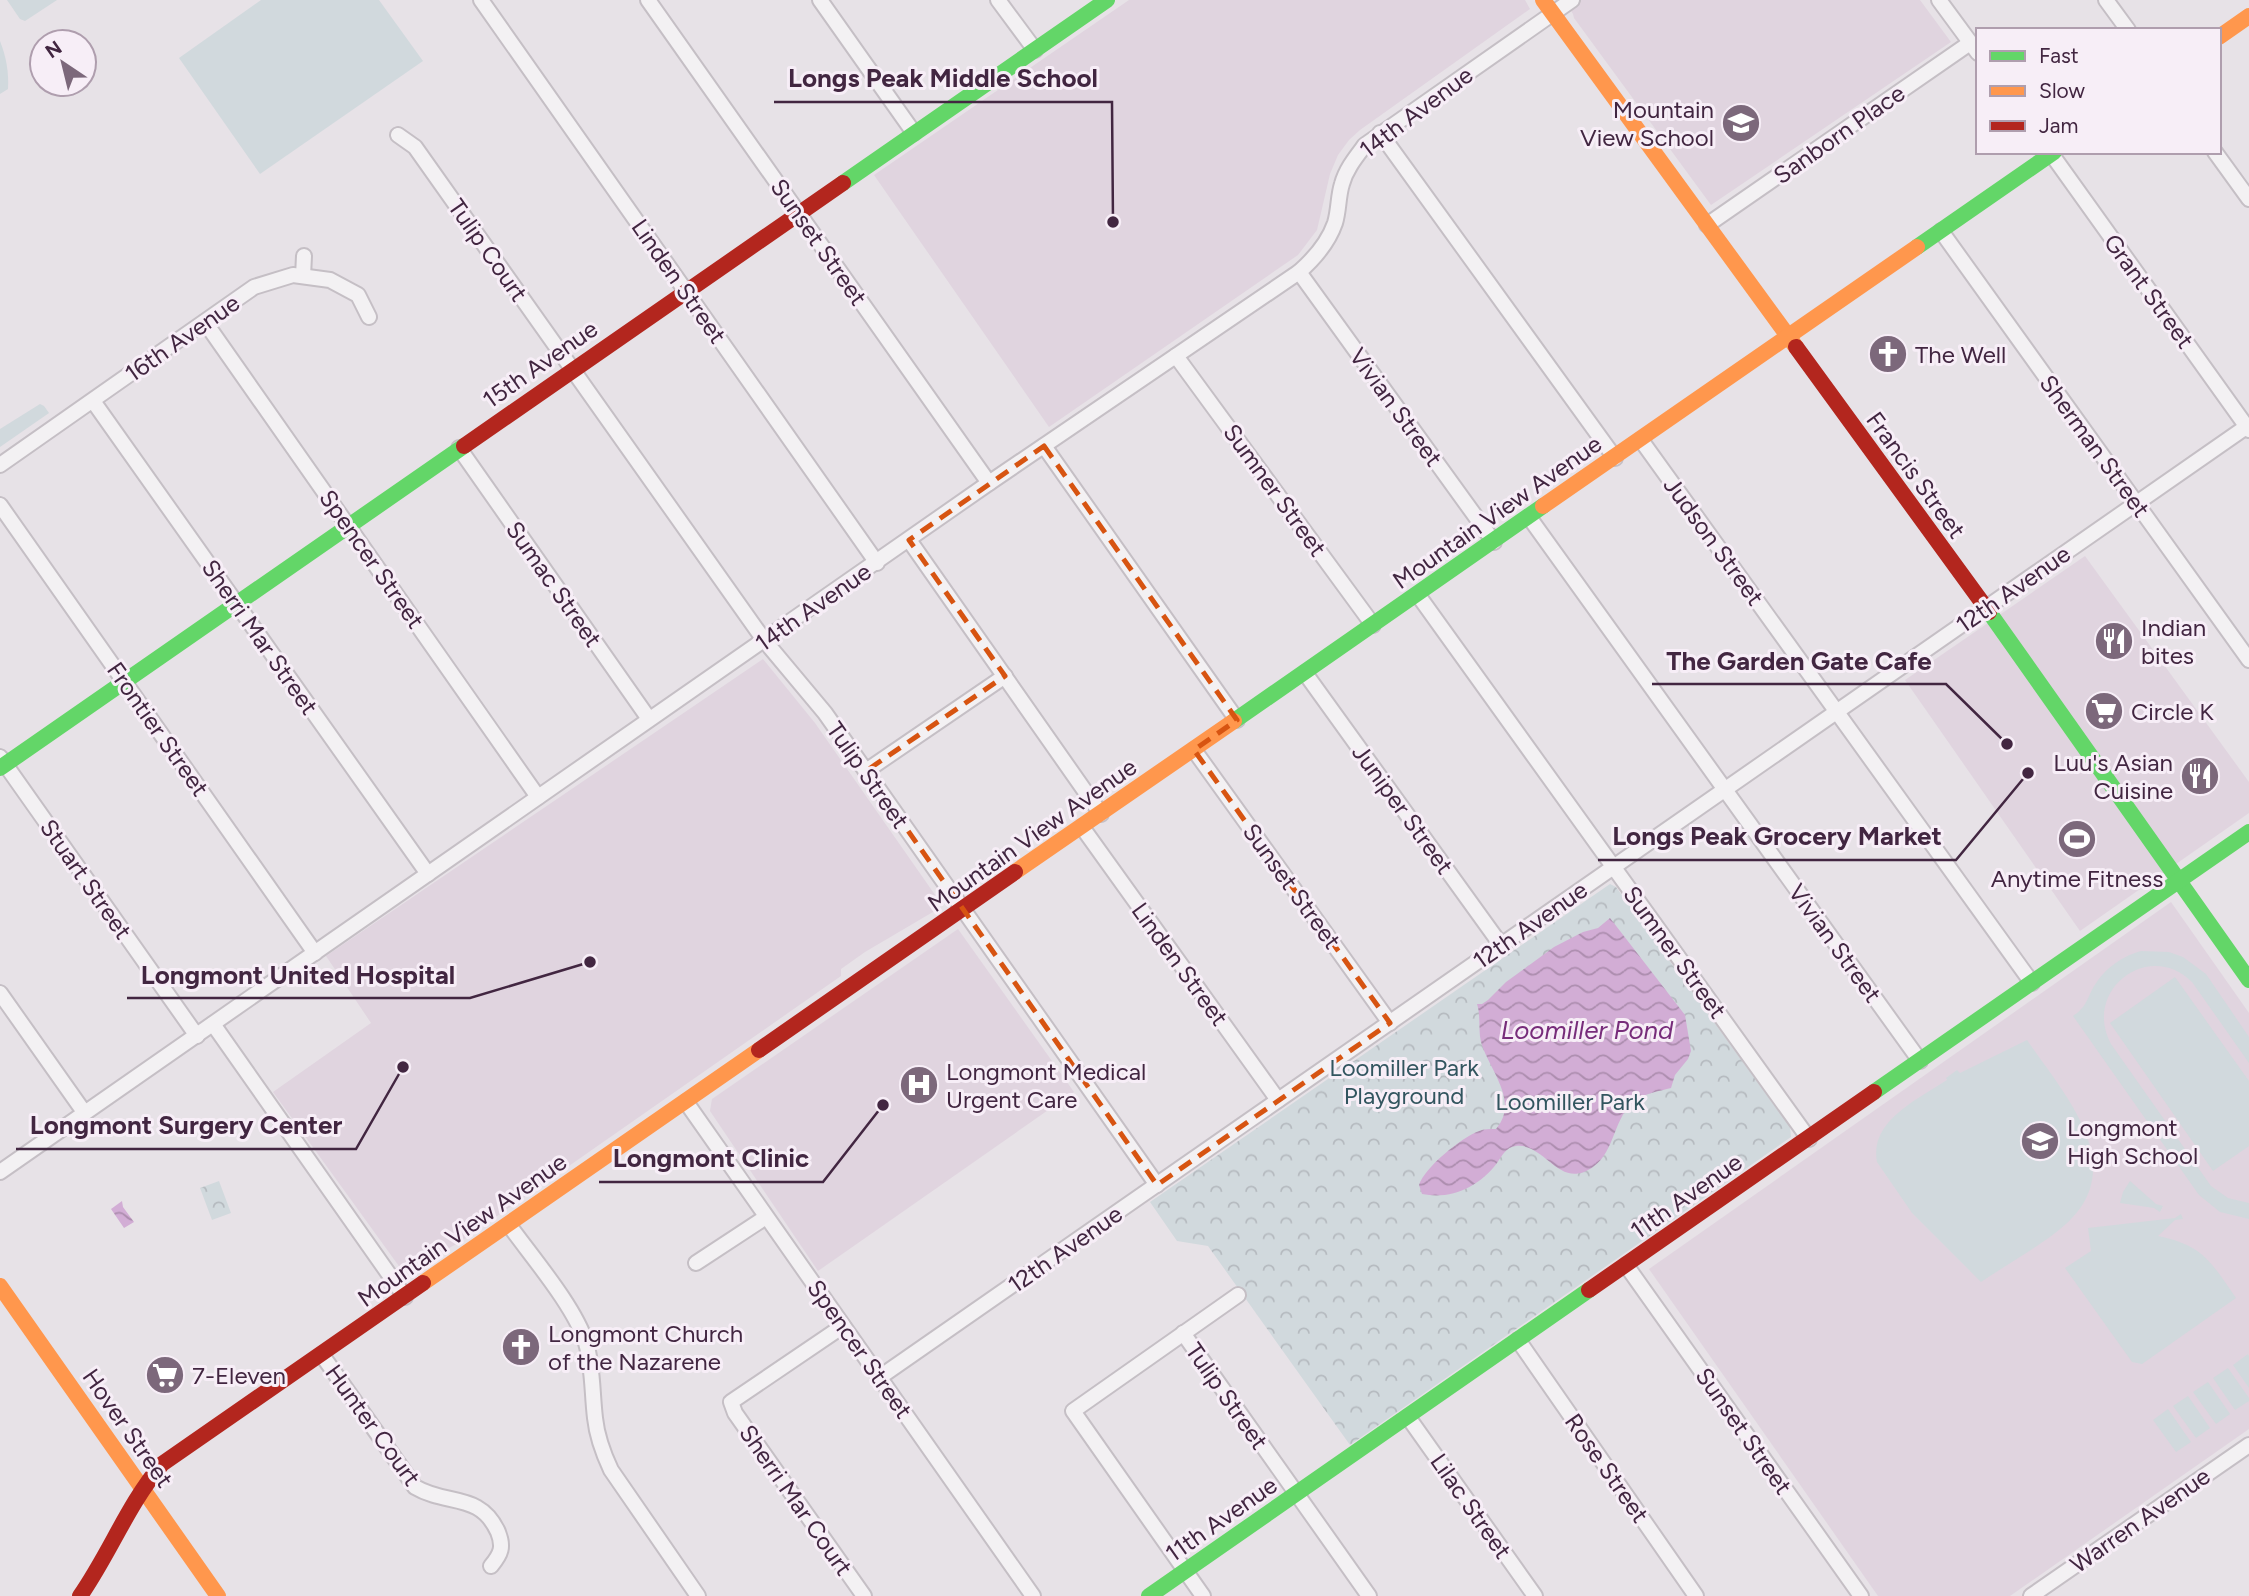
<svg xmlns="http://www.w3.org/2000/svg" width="2249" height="1596" font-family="Figtree,sans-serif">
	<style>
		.built { fill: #e0d4df }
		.grass { fill: #d1d9dd }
		.park { fill: url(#park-crowns) }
		.water { fill: url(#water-waves) }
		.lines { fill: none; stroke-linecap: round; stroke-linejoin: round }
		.street-casing { stroke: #c5bfc5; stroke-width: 18 }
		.street { stroke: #f3f1f3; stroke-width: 14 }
		.fast { stroke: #63d668; stroke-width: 16 }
		.slow { stroke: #ff974d; stroke-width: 16 }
		.jam { stroke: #b3261e; stroke-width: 16 }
		.marked { fill: none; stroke: #d75411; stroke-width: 5; stroke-dasharray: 14 9; stroke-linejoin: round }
		.labels { text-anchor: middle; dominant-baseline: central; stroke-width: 6; stroke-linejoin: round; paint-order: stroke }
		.poi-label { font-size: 24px; fill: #422641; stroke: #f7eef7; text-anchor: start }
		.street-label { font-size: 24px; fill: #422641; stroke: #f7eef7 }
		.park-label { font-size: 24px; fill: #32555f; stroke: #f7eef7 }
		.water-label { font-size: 26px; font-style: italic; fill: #772c7a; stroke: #f7eef7 }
		.leader { fill: none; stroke: #422641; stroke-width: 2.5 }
		.callout-dot { fill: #422641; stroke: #f7eef7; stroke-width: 2.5 }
		.callout-label { font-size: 26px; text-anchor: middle; font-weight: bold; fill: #422641; stroke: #f7eef7; stroke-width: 6; stroke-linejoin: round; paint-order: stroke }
	</style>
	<defs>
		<pattern id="park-crowns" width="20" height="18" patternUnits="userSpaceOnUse" patternTransform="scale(1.75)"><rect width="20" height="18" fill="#d1d9dd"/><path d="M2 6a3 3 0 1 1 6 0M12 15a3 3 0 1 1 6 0" fill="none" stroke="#b5babf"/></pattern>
		<pattern id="water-waves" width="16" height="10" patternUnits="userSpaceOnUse" patternTransform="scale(1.75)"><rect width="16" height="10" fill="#d2add5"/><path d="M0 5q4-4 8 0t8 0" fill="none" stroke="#ac8dae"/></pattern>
	</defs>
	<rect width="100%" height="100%" fill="#e7e2e7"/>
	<g class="built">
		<polygon points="1129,0 1525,0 1530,9 1360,130 1349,140 1338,155 1330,174 1317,230 1298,255 1049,427 874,175"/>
		<polygon points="1564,0 1920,0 1951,42 1711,205 1574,18 1573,14"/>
		<polygon points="2085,556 2249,782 2249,813 2080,931 1905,680"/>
		<polygon points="763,659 815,723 940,902 938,909 865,952 841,969 841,976 460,1242 407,1271 401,1269 273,1092 371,1023 326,956"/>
		<polygon points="2171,902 2249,1013 2249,1429 2010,1596 1878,1596 1649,1269"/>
		<polygon points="958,929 1074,1092 818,1271 710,1111 712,1099"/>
	</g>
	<g class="grass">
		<polygon points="7,0 57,0 25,21 20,19"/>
		<polygon points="261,0 379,0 423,61 260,174 179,58"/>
		<path d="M0 41C6 56 9 72 8 89L0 94Z"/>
		<polygon points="40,404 44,406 49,413 0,447 0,429"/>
		<path d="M2141 951 2169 952 2183 957 2206 974 2249 1037V1063L2192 982C2149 939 2082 990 2111 1044L2211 1186 2228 1198 2249 1203V1219L2220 1212 2199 1195 2073 1016C2083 1009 2085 1005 2090 994 2100 972 2119 957 2141 951Z"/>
		<polygon points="2175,977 2249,1081 2249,1146 2213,1171 2110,1023"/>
		<path d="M2027 1040C2063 1093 2131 1165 2066 1224 2041 1246 2009 1263 1981 1282L1912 1213 1877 1162C1869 1121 1918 1099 1947 1080L1946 1078 1957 1070 1960 1073Z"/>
		<polygon points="2130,1181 2156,1204 2163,1206 2160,1212 2154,1208 2120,1203 2123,1192"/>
		<path d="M2181 1214 2183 1219 2175 1220 2158 1236C2203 1245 2211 1262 2236 1298L2142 1364 2132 1362 2065 1268 2091 1251 2088 1228 2175 1218Z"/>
		<polygon points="2248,1354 2249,1356 2249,1388 2233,1365"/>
		<polygon points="2228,1368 2249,1398 2249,1401 2235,1410 2213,1378"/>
		<polygon points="2208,1382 2230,1414 2216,1424 2193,1392"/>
		<polygon points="2188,1396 2210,1428 2196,1438 2173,1406"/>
		<polygon points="2168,1409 2191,1442 2176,1452 2153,1420"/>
	</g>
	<g class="park">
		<polygon points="1610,884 1616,887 1790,1127 1791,1137 1350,1445 1208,1246 1177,1241 1150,1202"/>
		<polygon points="219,1181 231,1213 212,1220 200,1188"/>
	</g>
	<g class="water">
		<path d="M1610 918 1685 1015 1691 1051 1688 1059 1675 1075 1671 1088C1660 1091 1646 1093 1636 1100 1613 1116 1616 1151 1593 1167 1559 1191 1546 1143 1516 1146 1506 1147 1502 1156 1497 1163 1479 1187 1451 1200 1422 1194L1419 1185C1425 1167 1461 1138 1479 1131 1484 1129 1490 1129 1496 1129 1520 1101 1489 1070 1481 1042 1478 1030 1481 1016 1477 1004H1482L1488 1000 1506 982 1554 947 1583 932 1598 928Z"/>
		<polygon points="122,1201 123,1207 134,1222 124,1228 111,1209"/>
	</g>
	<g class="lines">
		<g class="street-casing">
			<g id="street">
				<polyline points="481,0 877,563"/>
				<polyline points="648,0 989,483"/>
				<polyline points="820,0 914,133"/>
				<polyline points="998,0 1035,50"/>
				<polyline points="1939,0 1978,53"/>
				<polyline points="2106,0 2128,30"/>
				<polyline points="1380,133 1615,458"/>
				<polyline points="398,135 415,147 764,640 825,713 1157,1185"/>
				<polyline points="2050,152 2249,430"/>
				<polyline points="2215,152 2249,199"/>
				<polyline points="1707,225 1970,43"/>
				<polyline points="1941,231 2249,660"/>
				<polyline points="1299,272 1494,542"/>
				<polyline points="303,276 304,256"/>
				<polyline points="205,322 538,797"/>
				<polyline points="1176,356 1373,625"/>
				<polyline points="93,401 428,874"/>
				<polyline points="1641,440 2032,983"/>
				<polyline points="1044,446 1237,720"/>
				<polyline points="459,448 649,719"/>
				<polyline points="0,465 254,287 293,275 330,280 358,295 369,317"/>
				<polyline points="0,505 315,953"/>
				<polyline points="1529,517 1920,1061"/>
				<polyline points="909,540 1101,814"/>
				<polyline points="1418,595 1809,1139"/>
				<polyline points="1305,673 1501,945"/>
				<polyline points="1194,750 1390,1023"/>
				<polyline points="0,757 197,1036"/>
				<polyline points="866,771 1005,676"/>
				<polyline points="1082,827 1278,1100"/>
				<polyline points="0,993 84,1112"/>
				<polyline points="213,1024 405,1297"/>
				<polyline points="686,1102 1033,1596"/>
				<path d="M0 1172 989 483 1299 272C1315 258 1328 243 1335 223 1339 210 1338 196 1342 184 1346 169 1356 157 1365 145L1572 0"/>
				<path d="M509 1225C532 1257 575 1307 586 1343 593 1367 592 1393 595 1418 597 1437 603 1453 611 1470L698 1596"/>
				<polyline points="696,1263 766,1217"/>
				<polyline points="1626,1265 1861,1596"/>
				<polyline points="843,1326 731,1402 735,1413 864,1596"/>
				<polyline points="1183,1333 1369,1596"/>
				<polyline points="1518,1340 1696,1596"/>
				<path d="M322 1355 415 1487C447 1506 480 1492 498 1532 504 1547 501 1554 491 1566"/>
				<polyline points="880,1377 2249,425"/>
				<polyline points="1408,1417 1535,1596"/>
				<polyline points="1203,1596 1073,1411 1238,1295"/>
				<polyline points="2031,1596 2249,1445"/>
			</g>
		</g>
		<use href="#street" class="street"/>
		<g class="fast">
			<polyline points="843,183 1107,0"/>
			<polyline points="1917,247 2054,152"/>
			<polyline points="1989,612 2249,980"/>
			<polyline points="1234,721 1543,506"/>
			<polyline points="0,768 464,446"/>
			<polyline points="1874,1092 2249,832"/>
			<polyline points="1149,1596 1589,1290"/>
		</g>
		<g class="slow">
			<polyline points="1543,0 1796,347"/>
			<polyline points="2219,37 2249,16"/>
			<polyline points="1543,506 1917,247"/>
			<polyline points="1015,872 1234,721"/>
			<polyline points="423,1283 759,1050"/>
			<polyline points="0,1286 218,1596"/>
		</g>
		<g class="jam">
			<polyline points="1796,347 1989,612"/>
			<polyline points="464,446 843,183"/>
			<polyline points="759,1050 1015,872"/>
			<polyline points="1589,1290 1874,1092"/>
			<path d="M80 1596C110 1553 128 1504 162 1464L423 1283"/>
		</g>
	</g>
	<path class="marked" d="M1044 446 1237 720 1194 750 1390 1023 1157 1185 866 771 1005 676 909 540Z"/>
	<defs>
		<g id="school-disc" transform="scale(2.0125)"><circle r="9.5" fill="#7c687b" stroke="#f7eef7"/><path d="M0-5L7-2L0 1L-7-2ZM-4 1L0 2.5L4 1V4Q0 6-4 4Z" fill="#fff"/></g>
		<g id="church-disc" transform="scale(2.0125)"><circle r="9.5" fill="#7c687b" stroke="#f7eef7"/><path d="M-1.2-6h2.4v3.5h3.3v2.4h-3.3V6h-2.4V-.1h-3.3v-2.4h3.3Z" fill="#fff"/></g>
		<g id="restaurant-disc" transform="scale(2.0125)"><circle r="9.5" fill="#7c687b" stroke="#f7eef7"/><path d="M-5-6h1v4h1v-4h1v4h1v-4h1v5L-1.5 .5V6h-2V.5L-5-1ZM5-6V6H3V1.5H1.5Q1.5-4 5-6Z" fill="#fff"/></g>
		<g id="supermarket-disc" transform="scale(2.0125)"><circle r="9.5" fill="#7c687b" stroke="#f7eef7"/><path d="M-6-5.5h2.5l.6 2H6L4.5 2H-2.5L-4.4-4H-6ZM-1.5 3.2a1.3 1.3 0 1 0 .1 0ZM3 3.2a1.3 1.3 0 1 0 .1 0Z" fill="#fff"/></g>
		<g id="stadium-disc" transform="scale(2.0125)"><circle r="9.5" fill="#7c687b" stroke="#f7eef7"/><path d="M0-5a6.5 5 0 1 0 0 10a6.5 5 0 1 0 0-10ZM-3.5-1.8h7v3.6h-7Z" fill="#fff"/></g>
		<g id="hospital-disc" transform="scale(2.0125)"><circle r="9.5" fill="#7c687b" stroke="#f7eef7"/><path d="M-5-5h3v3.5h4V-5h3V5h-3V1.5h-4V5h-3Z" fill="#fff"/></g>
	</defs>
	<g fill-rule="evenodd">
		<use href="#school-disc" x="1741" y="123"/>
		<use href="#church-disc" x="1888" y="354"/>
		<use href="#restaurant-disc" x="2114" y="641"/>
		<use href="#supermarket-disc" x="2104" y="711"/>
		<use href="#restaurant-disc" x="2200" y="776"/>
		<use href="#stadium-disc" x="2077" y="839"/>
		<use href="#hospital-disc" x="919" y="1085"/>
		<use href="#school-disc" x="2040" y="1141"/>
		<use href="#church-disc" x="521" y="1347"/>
		<use href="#supermarket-disc" x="165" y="1375"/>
	</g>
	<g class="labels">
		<g class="poi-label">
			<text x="1714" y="109" text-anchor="end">Mountain<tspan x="1714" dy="28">View School</tspan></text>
			<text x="1915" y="354">The Well</text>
			<text x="2141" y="627">Indian<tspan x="2141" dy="28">bites</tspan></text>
			<text x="2131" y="711">Circle K</text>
			<text x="2173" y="762" text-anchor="end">Luu's Asian<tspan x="2173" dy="28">Cuisine</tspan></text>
			<text x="2077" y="878" text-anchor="middle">Anytime Fitness</text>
			<text x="946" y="1071">Longmont Medical<tspan x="946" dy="28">Urgent Care</tspan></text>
			<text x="2067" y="1127">Longmont<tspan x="2067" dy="28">High School</tspan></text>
			<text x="548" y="1333">Longmont Church<tspan x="548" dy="28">of the Nazarene</tspan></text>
			<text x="192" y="1375">7-Eleven</text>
		</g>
		<g class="street-label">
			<text transform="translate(1416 112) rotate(-37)">14th Avenue</text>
			<text transform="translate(1839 134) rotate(-35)">Sanborn Place</text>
			<text transform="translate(819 242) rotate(55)">Sunset Street</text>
			<text transform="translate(488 250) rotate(55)">Tulip Court</text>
			<text transform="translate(679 281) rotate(55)">Linden Street</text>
			<text transform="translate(2149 291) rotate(54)">Grant Street</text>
			<text transform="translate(182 338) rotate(-35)">16th Avenue</text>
			<text transform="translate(540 364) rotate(-35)">15th Avenue</text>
			<text transform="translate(1396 407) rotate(54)">Vivian Street</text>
			<text transform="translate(2095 446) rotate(54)">Sherman Street</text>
			<text transform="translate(1916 475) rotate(54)">Francis Street</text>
			<text transform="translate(1275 490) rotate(54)">Sumner Street</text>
			<text transform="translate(1497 512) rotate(-35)">Mountain View Avenue</text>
			<text transform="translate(1714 541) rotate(54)">Judson Street</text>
			<text transform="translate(372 559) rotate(55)">Spencer Street</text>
			<text transform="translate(554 584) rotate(55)">Sumac Street</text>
			<text transform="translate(2013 589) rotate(-35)">12th Avenue</text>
			<text transform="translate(813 607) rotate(-35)">14th Avenue</text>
			<text transform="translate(260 637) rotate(55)">Sherri Mar Street</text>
			<text transform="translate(158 729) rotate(55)">Frontier Street</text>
			<text transform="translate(868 775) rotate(55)">Tulip Street</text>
			<text transform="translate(1403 809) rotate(54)">Juniper Street</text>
			<text transform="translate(1032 835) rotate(-35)">Mountain View Avenue</text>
			<text transform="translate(86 879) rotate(55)">Stuart Street</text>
			<text transform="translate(1292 886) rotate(54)">Sunset Street</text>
			<text transform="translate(1530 925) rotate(-35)">12th Avenue</text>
			<text transform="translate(1835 943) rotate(54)">Vivian Street</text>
			<text transform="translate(1675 952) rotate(54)">Sumner Street</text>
			<text transform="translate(1180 964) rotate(54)">Linden Street</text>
			<text transform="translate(1686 1196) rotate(-35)">11th Avenue</text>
			<text transform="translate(462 1230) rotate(-35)">Mountain View Avenue</text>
			<text transform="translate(1065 1249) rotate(-35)">12th Avenue</text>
			<text transform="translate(860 1349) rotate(55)">Spencer Street</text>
			<text transform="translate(1227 1396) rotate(55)">Tulip Street</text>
			<text transform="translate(373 1425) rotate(54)">Hunter Court</text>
			<text transform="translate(128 1428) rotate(55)">Hover Street</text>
			<text transform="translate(1744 1431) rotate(55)">Sunset Street</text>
			<text transform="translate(1607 1468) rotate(55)">Rose Street</text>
			<text transform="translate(796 1500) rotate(55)">Sherri Mar Court</text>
			<text transform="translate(1471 1506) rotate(55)">Lilac Street</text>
			<text transform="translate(1221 1519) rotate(-35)">11th Avenue</text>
			<text transform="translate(2140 1520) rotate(-35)">Warren Avenue</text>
		</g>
		<g class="park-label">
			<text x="1404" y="1067">Loomiller Park<tspan x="1404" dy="28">Playground</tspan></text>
			<text x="1570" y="1101">Loomiller Park</text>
		</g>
		<g class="water-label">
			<text x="1587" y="1030">Loomiller Pond</text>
		</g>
	</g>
	<path class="leader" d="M1113 222L1112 102H774M2007 744L1946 684H1652M2028 773L1956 860H1598M590 962L470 998H127M403 1067L356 1149H16M883 1105L823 1182H599"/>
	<g class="callout-dot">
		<circle cx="1113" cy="222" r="7"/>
		<circle cx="2007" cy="744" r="7"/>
		<circle cx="2028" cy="773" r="7"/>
		<circle cx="590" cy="962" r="7"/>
		<circle cx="403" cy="1067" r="7"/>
		<circle cx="883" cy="1105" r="7"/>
	</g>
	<g class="callout-label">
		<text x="943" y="87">Longs Peak Middle School</text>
		<text x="1799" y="670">The Garden Gate Cafe</text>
		<text x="1777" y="845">Longs Peak Grocery Market</text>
		<text x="298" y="984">Longmont United Hospital</text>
		<text x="186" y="1134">Longmont Surgery Center</text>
		<text x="711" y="1167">Longmont Clinic</text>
	</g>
	<rect x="1976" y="28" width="245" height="126" fill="#f7eef7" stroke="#af9eae" stroke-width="2"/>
	<rect x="1990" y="51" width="35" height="10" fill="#63d668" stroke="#af9eae" stroke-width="2"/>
	<text x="2039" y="63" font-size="21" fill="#422641">Fast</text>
	<rect x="1990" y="86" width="35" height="10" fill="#ff974d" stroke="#af9eae" stroke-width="2"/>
	<text x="2039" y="98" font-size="21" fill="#422641">Slow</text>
	<rect x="1990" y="121" width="35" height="10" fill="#b3261e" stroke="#af9eae" stroke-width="2"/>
	<text x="2039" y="133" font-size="21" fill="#422641">Jam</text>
	<g transform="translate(63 63) rotate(325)"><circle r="33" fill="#f7eef7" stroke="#af9eae" stroke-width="2"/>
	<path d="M0-5L12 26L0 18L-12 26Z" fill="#7c687b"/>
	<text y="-10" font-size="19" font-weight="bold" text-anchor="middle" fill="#422641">N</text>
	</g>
</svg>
